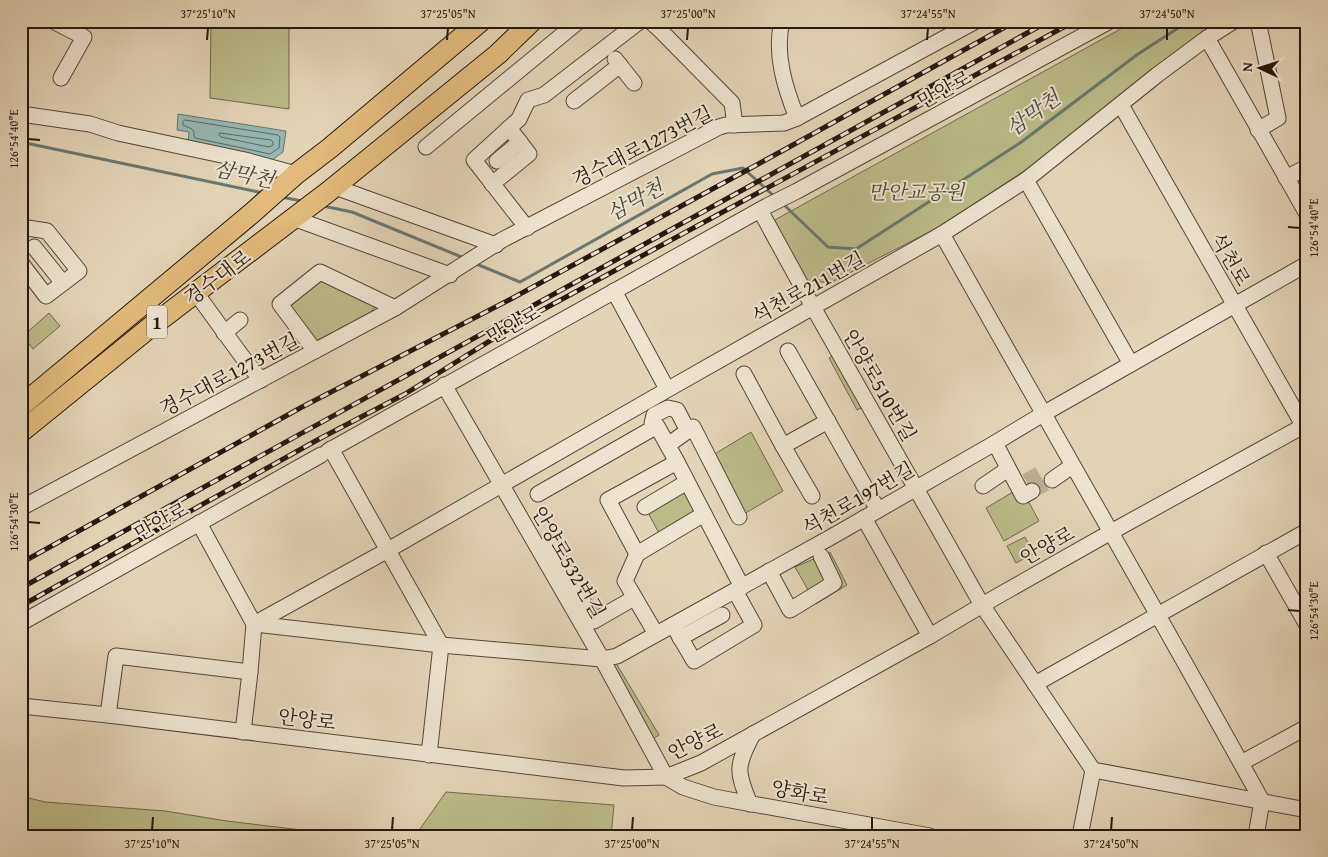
<svg xmlns="http://www.w3.org/2000/svg" width="1328" height="857" font-family="'Gentium Book Plus','Noto Serif KR',serif">
	<style>
		.green { fill: #bb8; stroke: #706a4c }
		.water { fill: #96b7b3; stroke: #697771 }
		.lines { fill: none; stroke-linecap: round; stroke-linejoin: round }
		.shore { stroke: #5e6861; stroke-width: 1 }
		.stream { stroke: #697771; stroke-width: 3 }
		.minor-tunnel { stroke: #bdae95; stroke-width: 15; stroke-dasharray: 15 8; stroke-linecap: butt }
		.minor-casing { stroke: #554739; stroke-width: 17 }
		.major-casing { stroke: #26180f; stroke-width: 22 }
		.minor { stroke: #ede3d0; stroke-width: 15 }
		.major { stroke: #e2ba7b; stroke-width: 20 }
		.rail-casing { stroke: #26180f; stroke-width: 5 }
		.rail { stroke: #ede3d0; stroke-width: 3; stroke-dasharray: 9; stroke-linecap: butt }
		.ticks { fill: none; stroke: #26180f; stroke-width: 2 }
		.labels { text-anchor: middle; dominant-baseline: central; stroke-width: 4; stroke-linejoin: round; paint-order: stroke }
		.shield { fill: #ede3d0; stroke: #625549; stroke-width: 1 }
		.shield-label { font-size: 19px; font-weight: bold; fill: #26180f }
		.street-label { font-size: 20px; fill: #26180f; stroke: #ede3d0 }
		.park-label { font-size: 20px; font-style: italic; fill: #534933; stroke: #ede3d0 }
		.water-label { font-size: 21px; font-style: italic; fill: #484840; stroke: #ede3d0 }
		.neatline { fill: none; stroke: #26180f; stroke-width: 2 }
		.ticks-label { font-size: 12px; text-anchor: middle; fill: #26180f }
	</style>
	<rect width="100%" height="100%" fill="#e3d4b6"/>
	<filter id="stains"><feTurbulence type="fractalNoise" baseFrequency=".004" numOctaves="4"/><feColorMatrix values="0 0 0 0 .2 0 0 0 0 .09 0 0 0 0 .02 0 0 0 .5 -.17"/></filter>
	<radialGradient id="worn" r=".72"><stop offset=".6" stop-color="#630" stop-opacity="0"/><stop offset="1" stop-color="#630" stop-opacity=".3"/></radialGradient>
	<g class="green">
		<polygon points="211,21 289,21 289,109 210,98"/>
		<polygon points="1135,21 1229,21 1053,152 937,228 830,283 807,280 773,221"/>
		<polygon points="320,272 379,301 368,316 310,344 280,304"/>
		<polygon points="49,313 60,326 33,349 23,336"/>
		<polygon points="834,355 863,407 857,410 829,358"/>
		<polygon points="751,432 783,491 744,514 713,455"/>
		<polygon points="687,482 704,514 662,539 645,507"/>
		<polygon points="1018,489 1025,495 1039,521 1004,541 986,508"/>
		<polygon points="1025,537 1033,554 1016,563 1007,546"/>
		<polygon points="830,552 847,585 816,604 795,567"/>
		<polygon points="616,663 659,735 650,741 606,668"/>
		<polygon points="446,792 614,805 611,836 415,836"/>
		<polygon points="21,796 45,802 165,811 227,821 318,832 320,836 21,836"/>
	</g>
	<polygon class="water" points="178,114 286,131 283,152 272,160 188,142 189,132 177,130"/>
	<g class="lines">
		<g class="shore">
			<polygon points="185,120 278,135 280,137 279,148 270,154 195,138 194,137 194,132 192,129 183,125 183,122"/>
			<polygon points="220,133 271,140 273,142 273,145 269,147 221,137 219,135"/>
		</g>
		<g class="stream">
			<polyline points="21,142 263,193"/>
			<polyline points="281,197 302,201"/>
			<polyline points="783,204 828,247 856,249 1020,143 1138,54 1189,21"/>
			<polyline points="323,206 352,212 464,258"/>
			<polyline points="474,263 520,282 712,174 743,168 774,196"/>
		</g>
		<g class="minor-tunnel">
			<polyline points="1026,481 1046,470"/>
			<polyline points="1032,491 1052,480"/>
		</g>
		<g class="minor-casing">
			<g id="minor">
				<polyline points="53,21 84,37 61,78"/>
				<polyline points="650,21 661,31 732,103 735,125"/>
				<path d="M782 21C774 54 785 88 797 118"/>
				<polyline points="1207,38 1307,214"/>
				<polyline points="615,59 634,83"/>
				<polyline points="574,101 620,65"/>
				<polyline points="1121,105 1307,432"/>
				<polyline points="21,114 90,124 118,133 245,160 296,174"/>
				<polyline points="1258,130 1278,118 1258,21"/>
				<polyline points="426,147 579,21"/>
				<polyline points="497,161 520,142"/>
				<polyline points="1286,178 1307,167"/>
				<polyline points="1026,180 1131,364"/>
				<polyline points="492,184 529,154 509,128"/>
				<polyline points="335,187 496,245"/>
				<polyline points="760,210 813,307 982,605 1093,770 1307,810"/>
				<polyline points="293,218 450,275"/>
				<polyline points="21,227 47,231 79,271 46,296 21,263"/>
				<polyline points="527,228 474,160 519,119 528,100 544,95 640,21"/>
				<path d="M942 234C1048 423 1157 611 1262 801L1256 836"/>
				<polyline points="34,247 63,283"/>
				<polyline points="614,291 667,389"/>
				<polyline points="196,293 241,355 261,380"/>
				<polyline points="224,333 240,320"/>
				<polyline points="315,351 280,304 320,272 395,308"/>
				<polyline points="788,351 878,510"/>
				<polyline points="744,374 783,446 812,496"/>
				<polyline points="444,385 602,659 666,777 683,787 714,797 930,836"/>
				<polyline points="652,423 654,415 668,408 677,410 688,431"/>
				<polyline points="995,443 1023,496 1032,491"/>
				<polyline points="668,445 693,427 739,517"/>
				<polyline points="783,446 828,421"/>
				<polyline points="331,449 441,645 429,755"/>
				<polyline points="328,451 767,206 797,191 1110,21"/>
				<polyline points="1052,480 1072,466"/>
				<polyline points="983,486 1008,469"/>
				<polyline points="538,494 657,426 677,462 742,587"/>
				<polyline points="645,507 687,482"/>
				<polyline points="21,508 395,308 502,240 719,127 726,125 784,123 797,118 976,21"/>
				<polyline points="864,518 930,636"/>
				<polyline points="199,523 254,624 250,672 243,732"/>
				<polyline points="549,542 594,621 634,598"/>
				<polyline points="1266,553 1307,625"/>
				<polyline points="637,554 608,500 677,462"/>
				<polyline points="769,571 790,610 834,583 821,556"/>
				<polyline points="21,623 321,455"/>
				<polyline points="254,624 441,645 602,659 617,656 833,536 995,443 1043,414 1307,264"/>
				<polyline points="254,624 388,550 672,387 942,234 1026,180 1157,75 1207,38 1234,21"/>
				<polyline points="673,625 694,661 754,625 739,598"/>
				<polyline points="656,634 625,581 637,554 704,514"/>
				<polyline points="680,638 722,615"/>
				<polyline points="1035,684 1307,531"/>
				<polyline points="21,706 108,715 624,778 666,777 701,763 930,636 996,597 1111,532 1307,424"/>
				<polyline points="108,715 116,656 250,672"/>
				<polyline points="1241,763 1307,727"/>
				<path d="M750 804C736 771 736 766 753 734"/>
				<polyline points="1080,836 1093,770"/>
			</g>
		</g>
		<g class="major-casing">
			<g id="major">
				<polyline points="21,406 251,214 296,174 330,148 481,21"/>
				<polyline points="21,432 148,329 328,192 498,54 532,21"/>
			</g>
		</g>
		<use href="#minor" class="minor"/>
		<use href="#major" class="major"/>
		<g class="rail-casing">
			<g id="rail">
				<polyline points="21,563 302,407 509,300 782,151 1016,21"/>
				<polyline points="21,588 1049,21"/>
				<polyline points="21,606 319,439 405,394 520,322 1075,21"/>
			</g>
		</g>
		<use href="#rail" class="rail"/>
	</g>
	<path class="ticks" d="M207 40 208 28M447 40 448 28M687 40 688 28M927 40 928 28M1167 40V28M28 139 40 140M1288 227 1300 228M28 522 40 523M1288 610 1300 611M152 830 153 817M392 830 393 817M632 830 633 817M872 830V817M1111 830 1112 817"/>
	<g class="labels">
		<rect class="shield" x="147" y="305.5" width="20" height="33" rx="4"/>
		<g class="shield-label">
			<text x="157" y="322">1</text>
		</g>
		<g class="street-label">
			<text transform="translate(944 89) rotate(-28)">만안로</text>
			<text transform="translate(642 146) rotate(-27)">경수대로1273번길</text>
			<text transform="translate(1231 259) rotate(60)">석천로</text>
			<text transform="translate(217 277) rotate(-37)">경수대로</text>
			<text transform="translate(808 287) rotate(-29)">석천로211번길</text>
			<text transform="translate(513 324) rotate(-29)">만안로</text>
			<text transform="translate(229 374) rotate(-28)">경수대로1273번길</text>
			<text transform="translate(880 385) rotate(60)">안양로510번길</text>
			<text transform="translate(858 498) rotate(-30)">석천로197번길</text>
			<text transform="translate(161 521) rotate(-29)">만안로</text>
			<text transform="translate(1047 545) rotate(-29)">안양로</text>
			<text transform="translate(569 562) rotate(60)">안양로532번길</text>
			<text transform="translate(307 719) rotate(7)">안양로</text>
			<text transform="translate(695 741) rotate(-26)">안양로</text>
			<text transform="translate(800 792) rotate(10)">양화로</text>
		</g>
		<g class="park-label">
			<text x="916" y="191">만안교공원</text>
		</g>
		<g class="water-label">
			<text transform="translate(1033 113) rotate(-36)">삼막천</text>
			<text transform="translate(244 174) rotate(12)">삼막천</text>
			<text transform="translate(635 200) rotate(-29)">삼막천</text>
		</g>
	</g>
	<rect width="1328" height="857" fill="none" stroke="#e3d4b6" stroke-width="55"/>
	<g transform="translate(1260 68) rotate(274)" stroke="#ede3d0" stroke-width="4" paint-order="stroke">
	<path d="M0-4L9 19L0 12L-9 19Z" fill="#26180f"/>
	<text y="-8" font-size="14" font-weight="bold" text-anchor="middle" fill="#26180f">N</text>
	</g>
	<rect x="28" y="28" width="1272" height="802" class="neatline"/>
	<g class="ticks-label">
		<text x="208" y="18">37°25'10"N</text>
		<text x="448" y="18">37°25'05"N</text>
		<text x="688" y="18">37°25'00"N</text>
		<text x="928" y="18">37°24'55"N</text>
		<text x="1167" y="18">37°24'50"N</text>
		<text transform="translate(14 139) rotate(-90)" y="4">126°54'40"E</text>
		<text transform="translate(1314 228) rotate(-90)" y="4">126°54'40"E</text>
		<text transform="translate(14 522) rotate(-90)" y="4">126°54'30"E</text>
		<text transform="translate(1314 611) rotate(-90)" y="4">126°54'30"E</text>
		<text x="152" y="848">37°25'10"N</text>
		<text x="392" y="848">37°25'05"N</text>
		<text x="632" y="848">37°25'00"N</text>
		<text x="872" y="848">37°24'55"N</text>
		<text x="1111" y="848">37°24'50"N</text>
	</g>
	<rect width="100%" height="100%" filter="url(#stains)"/>
	<rect width="100%" height="100%" fill="url(#worn)"/>
</svg>
